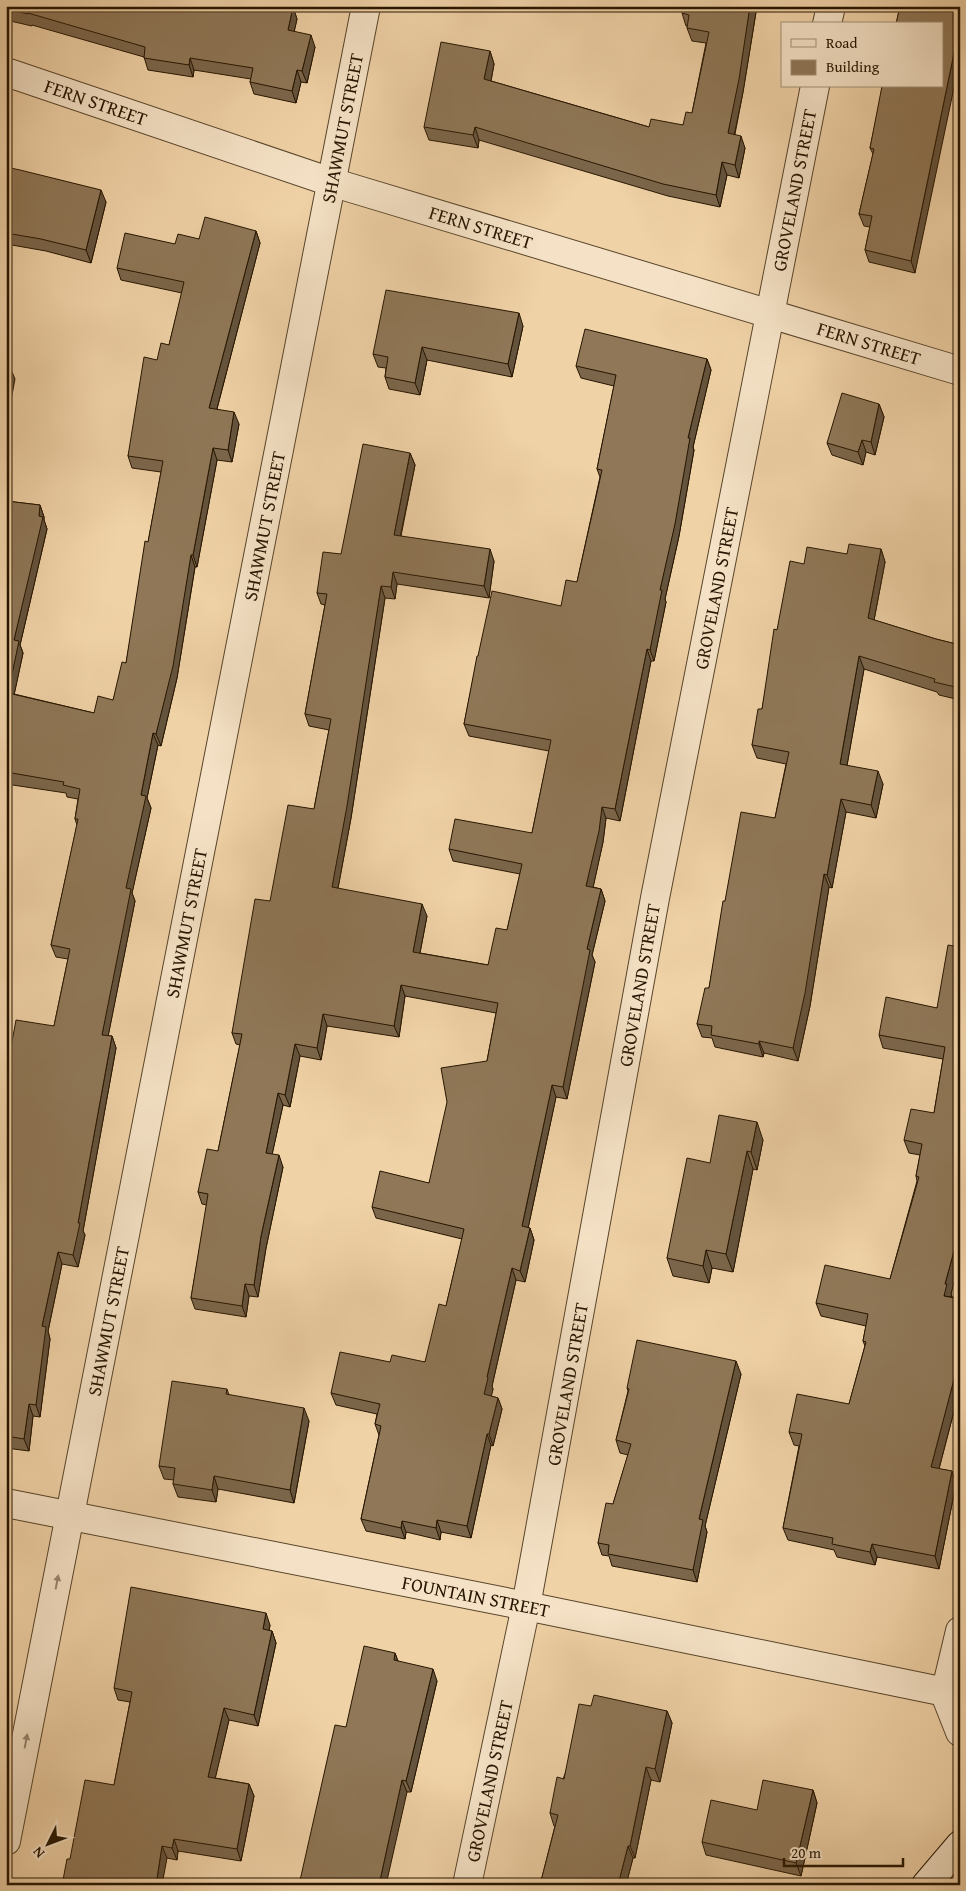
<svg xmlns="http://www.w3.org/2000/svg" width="966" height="1891" font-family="'Gentium Book Plus',serif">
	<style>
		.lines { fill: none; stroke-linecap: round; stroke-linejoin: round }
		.minor-casing { stroke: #58442a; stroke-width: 30 }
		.tertiary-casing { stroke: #58442a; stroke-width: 30 }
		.secondary-casing { stroke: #261500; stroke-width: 30 }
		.minor { stroke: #f5e2c6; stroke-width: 28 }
		.tertiary { stroke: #f5e2c6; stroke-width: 28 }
		.secondary { stroke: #f5e2c6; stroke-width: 28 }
		.wall { fill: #7b664b; stroke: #261500 }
		.shaded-wall { fill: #64533d; stroke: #261500 }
		.building { fill: #8f7757; stroke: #261500 }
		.oneway { fill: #98866d }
		.labels { text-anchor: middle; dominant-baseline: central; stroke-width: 4; stroke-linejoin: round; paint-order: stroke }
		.street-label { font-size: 19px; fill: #261500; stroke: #f5e2c6 }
	</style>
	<rect width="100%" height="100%" fill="#f0d2a7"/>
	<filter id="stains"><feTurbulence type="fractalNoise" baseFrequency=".004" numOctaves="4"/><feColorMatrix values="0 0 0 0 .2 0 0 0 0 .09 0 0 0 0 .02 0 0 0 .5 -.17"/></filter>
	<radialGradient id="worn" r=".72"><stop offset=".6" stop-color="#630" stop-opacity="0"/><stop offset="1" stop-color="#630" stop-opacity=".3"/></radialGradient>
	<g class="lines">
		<g class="minor-casing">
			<g id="minor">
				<polyline points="827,24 831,6"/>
				<polyline points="6,72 331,182 960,371"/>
				<polyline points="945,1694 960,1631"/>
				<polyline points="6,1841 366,6"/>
				<polyline points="467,1885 526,1606 655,898 815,86"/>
			</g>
		</g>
		<g class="tertiary-casing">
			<g id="tertiary">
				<polyline points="6,1503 526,1606 960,1695"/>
				<polyline points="945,1694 960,1732"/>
			</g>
		</g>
		<g class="secondary-casing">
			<polyline id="secondary" points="926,1885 960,1845"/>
		</g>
		<use href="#minor" class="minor"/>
		<use href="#tertiary" class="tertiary"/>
		<use href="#secondary" class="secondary"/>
	</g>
	<g class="wall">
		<polygon points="6,6 293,7 297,19 294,31 315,47 307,83 301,82 296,103 254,94 250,82 251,79 194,70 193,77 148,70 144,57 32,25 32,26 6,20"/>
		<polygon points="757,6 743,92 735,134 745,148 739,178 727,175 720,207 668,196 479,140 478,148 429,140 424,127 490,51 494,64 491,81 649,127 683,125 692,113 706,43 692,41 687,28 688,26 686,26 682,13"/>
		<polygon points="900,6 915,273 869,262 865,250 870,227 864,226 859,214 873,154 870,148"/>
		<polygon points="6,167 106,202 91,263 46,251 6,244"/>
		<polygon points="256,231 260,243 217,409 239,424 232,462 217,460 197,567 195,567 177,678 161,746 158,745 147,798 151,808 132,893 135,901 108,1036 112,1036 116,1048 83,1231 85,1235 78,1267 62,1264 48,1331 50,1339 40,1417 33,1416 29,1451 6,1448 6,1047 11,1047 54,1026 68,959 56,957 51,945 77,825 75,819 78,799 67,797 66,793 6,784 6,501 40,505 44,517 44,520 47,529 20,645 23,653 14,694 94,713 113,700 126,663 161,472 132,468 128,456 157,360 169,345 182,293 121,280 117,268 175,244 199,239"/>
		<polygon points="523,326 512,377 427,360 420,395 389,389 385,377 386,368 378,367 373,354"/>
		<polygon points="707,359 711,370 693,447 694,450 679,536 665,599 666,602 654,661 651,661 620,821 606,818 603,842 593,887 601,889 605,901 592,955 595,962 567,1099 556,1097 528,1228 530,1228 534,1240 525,1282 516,1280 492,1386 493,1389 491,1396 498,1398 502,1409 493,1446 491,1445 471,1538 441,1532 440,1540 406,1532 405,1539 366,1531 361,1519 379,1435 375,1424 377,1414 336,1405 331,1393 390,1362 425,1362 446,1306 462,1239 376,1218 372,1207 429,1183 487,1061 496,1013 405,996 399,1037 327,1026 321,1060 300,1056 290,1107 283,1105 272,1154 283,1167 266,1248 258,1297 249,1296 246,1317 195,1309 191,1298 207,1205 202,1204 198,1192 218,1151 240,1045 236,1044 232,1033 270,901 314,809 329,730 309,726 305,714 325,605 321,604 317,593 341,554 410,453 415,465 401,536 494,561 489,598 397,584 395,599 385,598 351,818 338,888 427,916 420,953 488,965 507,930 520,874 453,861 449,849 532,833 549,751 469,736 464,724 478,656 561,606 577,582 600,477 597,469 614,386 581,378 576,366"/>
		<polygon points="879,404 884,417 875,455 866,452 863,465 832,455 827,443"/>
		<polygon points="881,549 885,562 874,620 936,639 960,645 960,700 939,695 937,692 864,669 847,765 883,784 876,818 846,812 832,888 829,887 810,1006 798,1061 764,1053 763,1057 715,1047 712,1038 702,1037 697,1024 709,988 725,901 775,818 786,764 757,758 752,745 762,709 777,630 804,564 847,554"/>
		<polygon points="960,947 951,1294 952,1297 960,1299 960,1388 939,1469 952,1471 956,1484 939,1569 877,1557 875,1565 837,1557 834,1550 788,1540 783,1528 799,1446 794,1445 789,1432 849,1404 865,1346 863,1341 866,1326 821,1316 816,1303 890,1279 917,1181 916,1176 920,1155 909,1153 904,1140 934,1113 943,1059 883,1048 879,1035 937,1008"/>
		<polygon points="763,1140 757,1170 753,1169 733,1272 712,1268 709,1283 673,1276 667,1258 710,1163"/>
		<polygon points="741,1374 705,1526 707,1532 697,1582 612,1566 609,1556 602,1555 598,1543 613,1504 628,1455 620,1453 616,1440 628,1391 627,1388"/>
		<polygon points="227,1389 229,1395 309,1421 294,1503 218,1489 216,1502 178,1497 173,1484 174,1480 164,1479 159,1466"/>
		<polygon points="270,1625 269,1631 272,1631 276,1643 258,1726 229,1720 215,1778 249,1784 254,1796 241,1861 178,1851 177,1860 167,1858 70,1859 114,1785 130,1702 118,1700 114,1688"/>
		<polygon points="395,1653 398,1661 437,1681 411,1792 407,1792 346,1727"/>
		<polygon points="591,1706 667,1711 672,1723 660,1782 651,1780 635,1858 633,1858 626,1885 540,1885 555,1826 554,1826 550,1813"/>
		<polygon points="813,1790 817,1803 801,1876 706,1855 702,1842"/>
	</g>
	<g class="shaded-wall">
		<polygon points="750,6 757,6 743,92 732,146 728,133"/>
		<polygon points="293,7 297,19 292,42 288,30"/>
		<polygon points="960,24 960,59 915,273 911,261"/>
		<polygon points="311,35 315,47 307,83 302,71"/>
		<polygon points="490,51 494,64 489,91 484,79"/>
		<polygon points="190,58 194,70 193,77 189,65"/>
		<polygon points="297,70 301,82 296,103 292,91"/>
		<polygon points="475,127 479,140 478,148 473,135"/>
		<polygon points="741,136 745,148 739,178 735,165"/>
		<polygon points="722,162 727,175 720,207 716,195"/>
		<polygon points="101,190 106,202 91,263 86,250"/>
		<polygon points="256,231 260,243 214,420 209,408"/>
		<polygon points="519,313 523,326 512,377 508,364"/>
		<polygon points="422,347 427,360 420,395 415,383"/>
		<polygon points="707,359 711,370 693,447 694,450 679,536 665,599 666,602 654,661 650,650 660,590 688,438"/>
		<polygon points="10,367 15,379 8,416 6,411 6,390"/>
		<polygon points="879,404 884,417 875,455 871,442"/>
		<polygon points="234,412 239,424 232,462 228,450"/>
		<polygon points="862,440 866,452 863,465 858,452"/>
		<polygon points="213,448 217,460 197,567 193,555"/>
		<polygon points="410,453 415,465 398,547 394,535"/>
		<polygon points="40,505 44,517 44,520 47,529 20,645 23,653 12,705 8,693 14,640 39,516"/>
		<polygon points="490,549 494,561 489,598 484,586"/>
		<polygon points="881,549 885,562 872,631 868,618"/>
		<polygon points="191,555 195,567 177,678 161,746 156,734"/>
		<polygon points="393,572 397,584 395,599 391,587"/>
		<polygon points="381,586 385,598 351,818 336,899 332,887"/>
		<polygon points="647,649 651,661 620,821 615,809"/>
		<polygon points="859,656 864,669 845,777 840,764"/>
		<polygon points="153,733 158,745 147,798 151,808 132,893 135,901 106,1047 102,1035 141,795"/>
		<polygon points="878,771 883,784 876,818 871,805"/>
		<polygon points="841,799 846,812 832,888 827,875"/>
		<polygon points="602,807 606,818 603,842 591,897 586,886"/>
		<polygon points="824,874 829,887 810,1006 798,1061 793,1048"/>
		<polygon points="601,889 605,901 592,955 595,962 567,1099 563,1087 587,949"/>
		<polygon points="422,904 427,916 418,963 413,952"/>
		<polygon points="401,985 405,996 399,1037 394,1026"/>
		<polygon points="323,1014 327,1026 321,1060 317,1048"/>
		<polygon points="112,1036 116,1048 83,1231 85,1235 78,1267 73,1255 78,1223"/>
		<polygon points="759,1041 764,1053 763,1057 759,1044"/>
		<polygon points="295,1044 300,1056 290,1107 285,1095"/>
		<polygon points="552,1085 556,1097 526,1238 522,1226"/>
		<polygon points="278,1093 283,1105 270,1164 266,1153"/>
		<polygon points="757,1122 763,1140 757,1170 751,1152"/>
		<polygon points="747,1151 753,1169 733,1272 726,1254"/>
		<polygon points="279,1155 283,1167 266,1248 258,1297 254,1285 261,1236"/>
		<polygon points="530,1228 534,1240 525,1282 520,1271"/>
		<polygon points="960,1229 960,1260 951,1294 952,1297 944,1296 945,1284"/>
		<polygon points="706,1250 712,1268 709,1283 703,1266"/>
		<polygon points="58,1252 62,1264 48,1331 50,1339 40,1417 36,1405 42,1326"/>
		<polygon points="512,1268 516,1280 492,1386 493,1389 489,1406 484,1394 487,1377"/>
		<polygon points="245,1284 249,1296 246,1317 242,1306"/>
		<polygon points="960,1353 960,1388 936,1480 931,1467"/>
		<polygon points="736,1361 741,1374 705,1526 707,1532 697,1582 693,1570 699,1519"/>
		<polygon points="498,1398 502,1409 493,1446 489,1434"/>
		<polygon points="29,1404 33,1416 29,1451 24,1439"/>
		<polygon points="304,1408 309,1421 294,1503 290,1490"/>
		<polygon points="487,1434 491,1445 471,1538 467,1526"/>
		<polygon points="952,1471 956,1484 939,1569 935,1556"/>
		<polygon points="214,1476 218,1489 216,1502 212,1490"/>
		<polygon points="437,1520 441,1532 440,1540 436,1528"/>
		<polygon points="402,1521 406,1532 405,1539 401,1528"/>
		<polygon points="872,1544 877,1557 875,1565 870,1552"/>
		<polygon points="266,1613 270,1625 267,1641 263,1629"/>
		<polygon points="272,1631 276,1643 258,1726 254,1715"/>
		<polygon points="395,1653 399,1665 394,1660"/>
		<polygon points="433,1669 437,1681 411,1792 406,1781"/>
		<polygon points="224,1708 229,1720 213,1788 208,1777"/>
		<polygon points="667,1711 672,1723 660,1782 655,1769"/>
		<polygon points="646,1767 651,1780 635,1858 630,1846"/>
		<polygon points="402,1780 407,1792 386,1885 379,1885"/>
		<polygon points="249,1784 254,1796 241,1861 237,1849"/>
		<polygon points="813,1790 817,1803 801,1876 796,1863"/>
		<polygon points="174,1839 178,1851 177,1860 172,1848"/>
		<polygon points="162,1846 167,1858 162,1885 156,1885"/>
		<polygon points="628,1846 633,1858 626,1885 618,1885"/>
	</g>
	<g class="building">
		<polygon points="6,6 291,6 293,7 288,30 311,35 302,71 297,70 292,91 250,82 253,68 190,58 189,65 144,58 145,47 28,13 28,14 6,9"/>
		<polygon points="683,6 750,6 739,79 728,133 741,136 735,165 722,162 716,195 663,184 475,127 473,135 424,127 441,42 490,51 484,79 649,127 651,119 683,125 686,112 692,113 709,32 687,28 689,15 682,13"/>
		<polygon points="900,6 960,6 960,24 911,261 865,250 872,216 859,214 874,149 870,148 882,86 942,86 942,24 896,24"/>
		<polygon points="6,167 20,170 101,190 86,250 41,239 6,233"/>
		<polygon points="205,217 256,231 209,408 234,412 228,450 213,448 193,555 191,555 173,666 156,734 153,733 141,795 146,796 126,888 131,889 102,1035 112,1036 78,1223 80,1223 73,1255 58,1252 42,1326 46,1327 36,1405 29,1404 24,1439 6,1436 6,1047 11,1047 16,1020 54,1026 70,949 51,945 78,819 75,819 80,789 63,785 64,782 6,772 6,501 40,505 39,516 43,517 14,640 19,641 8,693 94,713 98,696 113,700 122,662 126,663 145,541 148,542 163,461 128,456 144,357 157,360 161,343 169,345 184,282 117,268 125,233 175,244 178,234 199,239"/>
		<polygon points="386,290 519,313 508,364 422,347 415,383 385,377 388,357 373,354"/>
		<polygon points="585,329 707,359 688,438 690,438 675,524 660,590 662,590 650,650 647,649 615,809 602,807 599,831 586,886 601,889 587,949 590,950 563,1087 552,1085 550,1095 522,1226 530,1228 520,1271 512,1268 487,1377 488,1378 484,1394 498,1398 489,1434 487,1434 467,1526 437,1520 436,1528 402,1521 401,1528 361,1519 381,1426 375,1424 380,1404 331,1393 340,1352 390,1362 392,1355 425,1362 439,1304 446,1306 464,1229 372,1207 380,1171 429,1183 447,1102 441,1068 487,1061 498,1003 401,985 394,1026 323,1014 317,1048 295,1044 285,1095 278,1093 266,1153 279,1155 261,1236 254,1285 245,1284 242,1306 191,1298 208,1194 198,1192 207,1149 218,1151 242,1034 232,1033 255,899 270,901 288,805 314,809 331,719 305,714 327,594 317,593 323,552 341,554 363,444 410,453 394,535 490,549 484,586 393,572 391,587 381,586 347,806 332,887 422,904 413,952 488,965 496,928 507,930 522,864 449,849 455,819 532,833 551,740 464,724 477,656 478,656 492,591 561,606 566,580 577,582 602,470 597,469 616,375 576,366"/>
		<polygon points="6,366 10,367 6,390"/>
		<polygon points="842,393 879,404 871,442 862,440 858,452 827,443"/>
		<polygon points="849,544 881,549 868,618 936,639 960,645 960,688 934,682 935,679 859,656 840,764 878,771 871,805 841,799 827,875 824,874 805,993 793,1048 759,1041 759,1044 711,1035 712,1026 697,1024 705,988 709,988 723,901 725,901 741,812 775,818 789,752 752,745 758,709 762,709 774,629 777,630 790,561 804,564 807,547 847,554"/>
		<polygon points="948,945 960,947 960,1229 945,1284 947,1284 944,1296 960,1299 960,1353 957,1368 931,1467 952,1471 935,1556 872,1544 870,1552 832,1544 833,1538 783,1528 802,1434 789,1432 797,1394 849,1404 866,1342 863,1341 868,1314 816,1303 825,1265 890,1279 919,1177 916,1176 922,1144 904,1140 911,1109 934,1113 945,1047 879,1035 886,997 937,1008"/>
		<polygon points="719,1115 757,1122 751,1152 747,1151 726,1254 706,1250 703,1266 667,1258 687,1158 710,1163"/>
		<polygon points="637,1340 736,1361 699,1519 703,1520 693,1570 608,1554 609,1545 598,1543 606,1503 613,1504 631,1444 616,1440 629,1389 627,1388"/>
		<polygon points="172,1381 227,1389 226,1394 304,1408 290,1490 214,1476 212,1490 173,1484 175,1468 159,1466"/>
		<polygon points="131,1587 266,1613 263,1629 272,1631 254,1715 224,1708 208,1777 249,1784 237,1849 174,1839 172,1848 162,1846 156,1885 62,1885 67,1859 70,1859 85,1780 114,1785 132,1692 114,1688"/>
		<polygon points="364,1646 395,1653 394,1660 433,1669 406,1781 402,1780 379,1885 299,1885 335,1725 346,1727"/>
		<polygon points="594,1695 667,1711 655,1769 646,1767 630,1846 628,1846 618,1885 540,1885 558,1815 550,1813 557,1777 564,1779 579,1704 591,1706"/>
		<polygon points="763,1780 813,1790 796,1863 702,1842 711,1800 757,1810"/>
	</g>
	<defs><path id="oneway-solid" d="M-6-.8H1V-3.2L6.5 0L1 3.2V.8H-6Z" transform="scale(1.25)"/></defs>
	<g class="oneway">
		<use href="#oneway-solid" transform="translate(57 1582) rotate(-79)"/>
		<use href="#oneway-solid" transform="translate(26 1741) rotate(-79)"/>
	</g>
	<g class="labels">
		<g class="street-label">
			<text transform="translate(96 102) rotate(19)">FERN STREET</text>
			<text transform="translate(342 128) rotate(-79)">SHAWMUT STREET</text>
			<text transform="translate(794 190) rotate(-79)">GROVELAND STREET</text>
			<text transform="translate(481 227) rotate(17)">FERN STREET</text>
			<text transform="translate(869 343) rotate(17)">FERN STREET</text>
			<text transform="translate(264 526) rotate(-79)">SHAWMUT STREET</text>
			<text transform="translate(716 588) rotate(-79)">GROVELAND STREET</text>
			<text transform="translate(186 923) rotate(-79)">SHAWMUT STREET</text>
			<text transform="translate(639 985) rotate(-80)">GROVELAND STREET</text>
			<text transform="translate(108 1321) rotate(-79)">SHAWMUT STREET</text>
			<text transform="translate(567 1384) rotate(-80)">GROVELAND STREET</text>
			<text transform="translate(476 1596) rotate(11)">FOUNTAIN STREET</text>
			<text transform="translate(489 1781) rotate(-78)">GROVELAND STREET</text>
		</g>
	</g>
	<rect width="966" height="1891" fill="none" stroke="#f0d2a7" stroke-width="25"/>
	<rect x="8" y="8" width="951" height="1876" fill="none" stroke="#261500" stroke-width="2.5"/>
	<rect x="12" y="12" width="941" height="1866" fill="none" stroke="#261500"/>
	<rect x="781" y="22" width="162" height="65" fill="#f5e2c6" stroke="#a29077"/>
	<rect x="791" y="39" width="25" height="8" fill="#f5e2c6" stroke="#a29077"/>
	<text x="826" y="48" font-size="15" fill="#261500">Road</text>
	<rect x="791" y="60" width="25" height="15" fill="#8f7757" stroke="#a29077"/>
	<text x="826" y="72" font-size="15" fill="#261500">Building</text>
	<g transform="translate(48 1844) rotate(228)" stroke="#f5e2c6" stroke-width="4" paint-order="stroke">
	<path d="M0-4L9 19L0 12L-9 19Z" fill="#261500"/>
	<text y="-8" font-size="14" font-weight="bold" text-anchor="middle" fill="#261500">N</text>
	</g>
	<path d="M784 1858v8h119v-8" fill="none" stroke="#261500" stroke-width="2.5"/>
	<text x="791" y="1858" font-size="15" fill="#261500" stroke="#f5e2c6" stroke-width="4" paint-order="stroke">20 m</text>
	<rect width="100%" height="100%" filter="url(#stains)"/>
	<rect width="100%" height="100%" fill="url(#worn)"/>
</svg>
